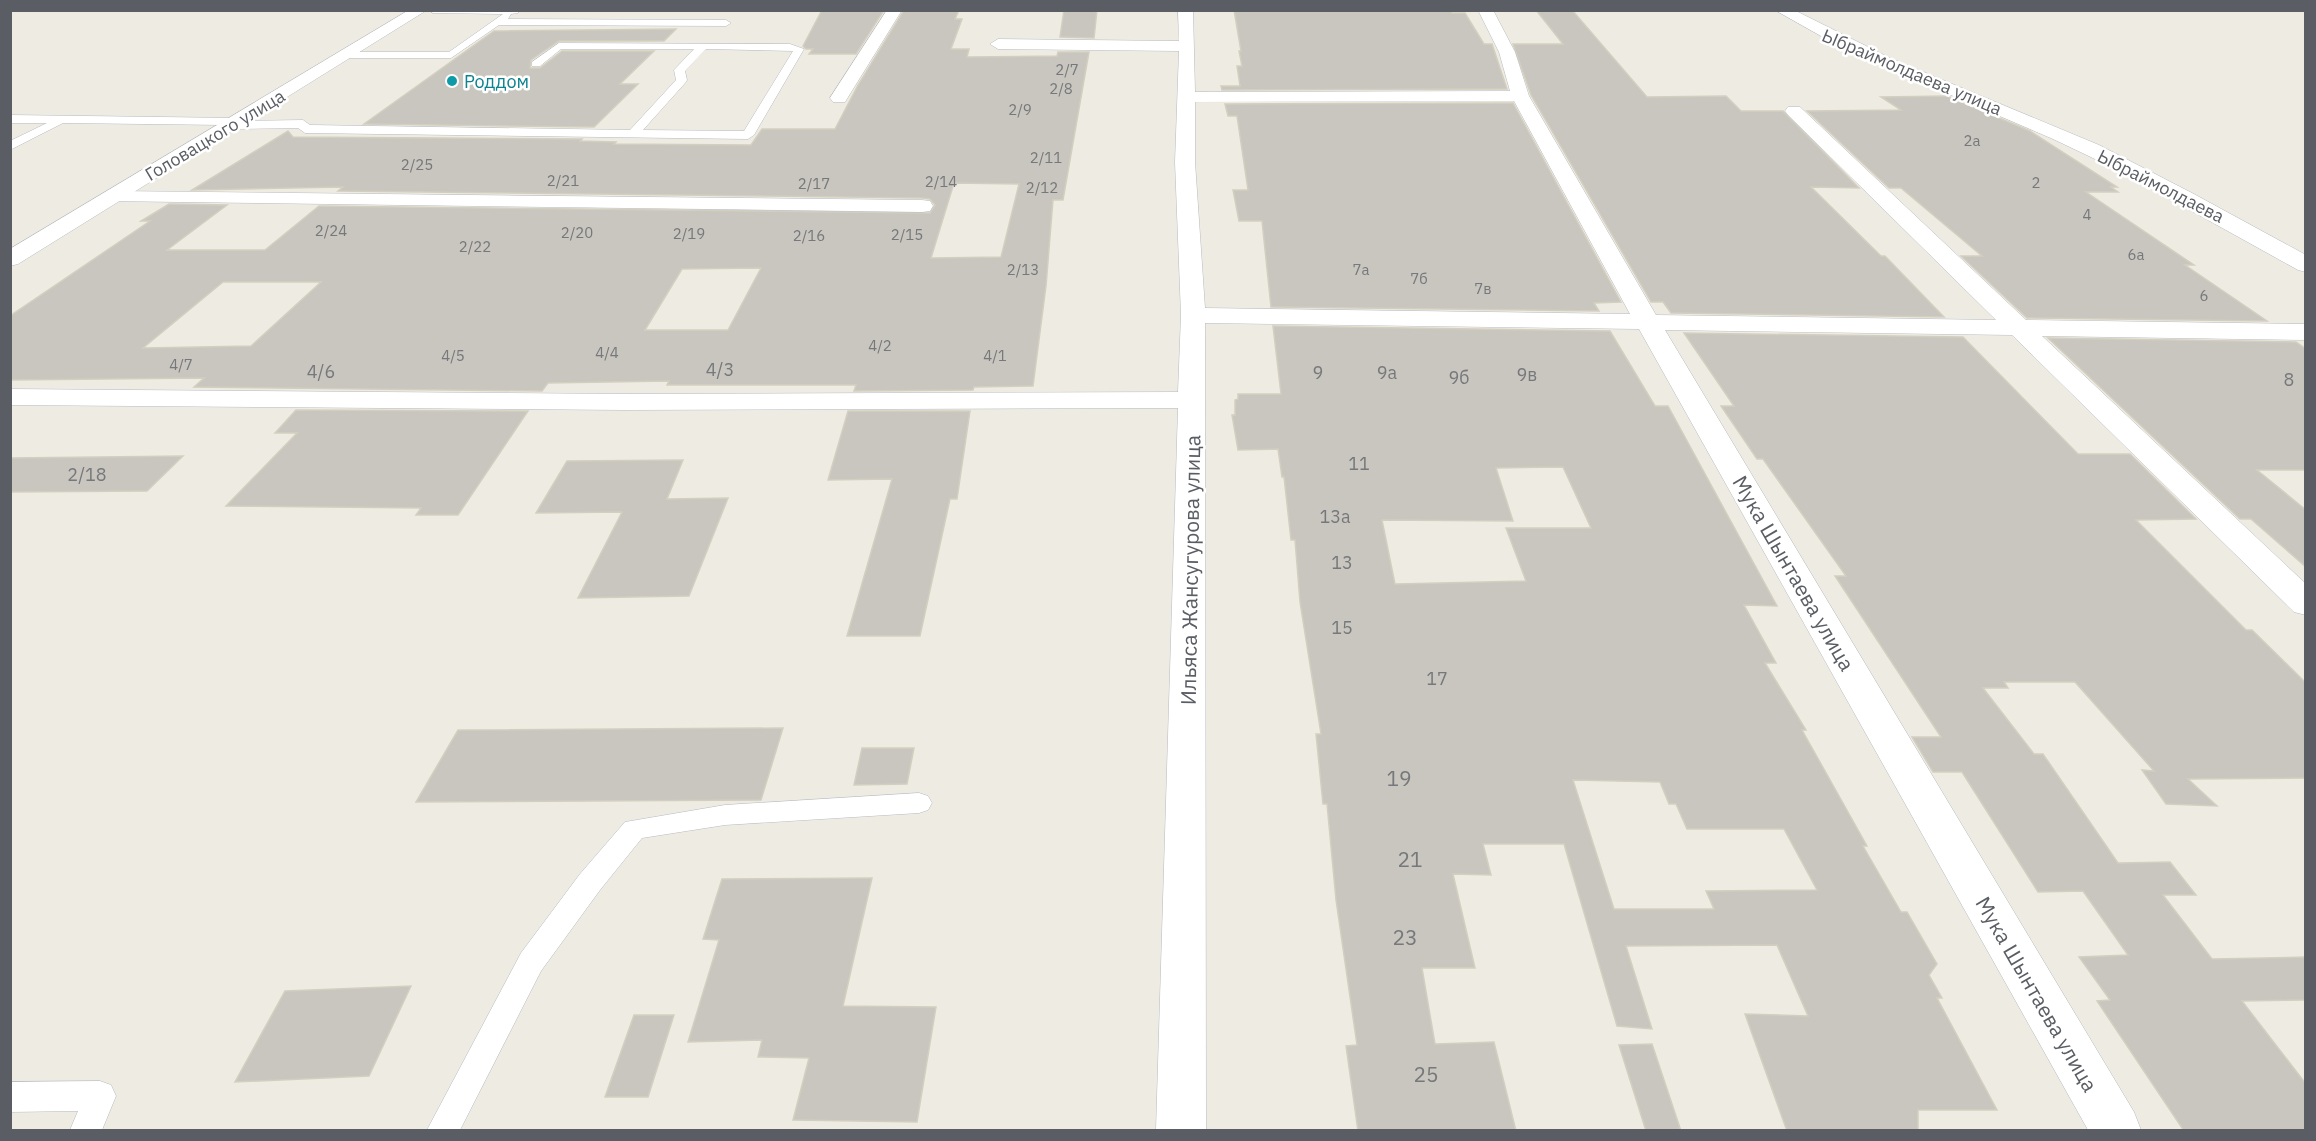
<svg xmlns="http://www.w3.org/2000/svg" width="2316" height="1141" font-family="'IBM Plex Sans',sans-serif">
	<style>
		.building { fill: #c9c6bf; stroke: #d3cfc0; stroke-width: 1.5; fill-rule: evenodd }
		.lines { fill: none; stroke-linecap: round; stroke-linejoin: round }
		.lane-casing { stroke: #b7bac0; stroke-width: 1 }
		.street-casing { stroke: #b7bac0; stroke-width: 1 }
		.secondary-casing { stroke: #b8bbc2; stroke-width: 1 }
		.lane { fill: #fff; fill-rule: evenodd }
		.street { fill: #fff; fill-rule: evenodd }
		.secondary { fill: #fff; fill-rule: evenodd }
		.culture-dot { fill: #0f9aa8; stroke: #fff; stroke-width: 2 }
		.labels { text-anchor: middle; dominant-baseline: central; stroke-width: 5; stroke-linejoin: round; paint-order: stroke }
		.far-number-label { font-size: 15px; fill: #76787b }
		.far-street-label { font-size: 18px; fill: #5a5e64; stroke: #fff }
		.far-culture-label { font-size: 18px; fill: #0d838f; stroke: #fff; text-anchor: start }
		.number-label { font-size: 18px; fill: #76787b }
		.street-label { font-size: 21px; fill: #5a5e64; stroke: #fff }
		.near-number-label { font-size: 21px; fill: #76787b }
	</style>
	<rect width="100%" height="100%" fill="#eeece2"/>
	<g class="building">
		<polygon points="822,10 847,11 884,10 856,54 809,54 813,49 806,49 803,46"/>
		<path d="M904 10H959L955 19H962L951 49H969L967 57 1057 56 1058 52H1089L1063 200H1053L1046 286 1033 386 974 387 973 390 854 391 856 385H667L669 381 548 383 542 391 194 387 204 378 10 380V316L150 221H141L169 204 227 205 167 250H265L319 206 930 213 935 205 930 199 922 198 338 191 343 187 192 190 288 131 293 137 582 139 580 141 616 142 614 144 751 145 762 129H835L858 85ZM954 183 1019 184 1001 257 931 258ZM761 268 728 330H645L682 269ZM223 282H321L251 346 143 348Z"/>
		<polygon points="1064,10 1097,10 1094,38 1060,37"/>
		<polygon points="1234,10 1450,10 1452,13 1465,13 1484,44 1492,44 1507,89 1222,90 1221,86 1240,86 1237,66 1242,66 1239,51 1241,51"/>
		<polygon points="1536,10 1572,10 1647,97 1726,96 1741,111 1783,111 1859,188 1811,187 1881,256 1885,256 1944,317 1671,313 1663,302 1651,302 1531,95 1513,44 1563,44"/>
		<polygon points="676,29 664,41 559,41 531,60 530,68 540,68 562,51 654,51 620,84 638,84 594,127 364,124 494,31"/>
		<polygon points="1947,96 2030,131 2117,187 2111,187 2118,192 2086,192 2194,265 2185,265 2267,321 2027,318 1961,256 1982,256 1901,188 1889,188 1807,111 1901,110 1881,97"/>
		<polygon points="1513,103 1621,302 1594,303 1599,311 1271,307 1262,221 1239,221 1233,190 1248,190 1237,116 1228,116 1225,104"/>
		<path d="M1273 326 1610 331 1655 406H1668L1777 606 1744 605 1776 663H1765L1806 730H1802L1867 846H1863L1901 912H1907L1937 964 1929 975 1942 998H1937L1997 1110H1918V1131H1787L1745 1014 1808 1016 1777 945 1626 946 1652 1029 1617 1026 1564 844H1483L1491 875 1453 874 1475 968H1422L1435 1044 1494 1042 1516 1131H1358L1346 1046 1357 1045 1336 900 1327 804H1323L1316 734H1321L1300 602 1295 540H1291L1284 477H1282L1278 449 1238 450 1232 415H1235V400L1238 399V394H1281ZM1563 467 1591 528H1506L1526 581 1395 584 1382 520 1513 521 1496 468ZM1573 780 1660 782 1669 804H1676L1687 829H1784L1817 890 1706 891 1714 909H1614Z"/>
		<polygon points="1684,333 1963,337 2078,454 2130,454 2196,519 2136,520 2246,630 2252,630 2306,683 2306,778 2188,779 2217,806 2166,804 2142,770 2154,771 2075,682 2004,682 2008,688 1983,688 2034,754 2043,754 2118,863 2170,862 2196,895 2163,895 2212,959 2306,957 2306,1000 2242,1001 2306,1084 2306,1130 2184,1131 2097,1001 2110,1000 2079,957 2128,955 2083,891 2038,892 1962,772 1933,772 1912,737 1941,737 1835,576 1846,576 1763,459 1757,459 1721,406 1734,406"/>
		<polygon points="2048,338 2296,342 2306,349 2306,470 2257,470 2306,510 2306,567 2251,519 2240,519"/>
		<polygon points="296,410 528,411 458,515 416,515 421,508 226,506 297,433 275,433"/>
		<polygon points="848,411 970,411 957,499 950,499 920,636 847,636 892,479 828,480"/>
		<polygon points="183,456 147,491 10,492 10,458"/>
		<polygon points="683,460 667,499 728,498 689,596 578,598 622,512 536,513 567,461"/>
		<polygon points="783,728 761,800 416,802 458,730"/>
		<polygon points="862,748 914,748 907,784 854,785"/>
		<polygon points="872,878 843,1006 936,1007 917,1122 793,1120 809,1058 758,1057 762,1040 688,1042 719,940 703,939 722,879"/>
		<polygon points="411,986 369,1076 235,1082 285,991"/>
		<polygon points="634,1015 674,1015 648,1097 605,1097"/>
		<polygon points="1652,1044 1681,1131 1646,1131 1619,1045"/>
	</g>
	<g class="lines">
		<g class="lane-casing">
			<g id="lane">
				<polygon points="429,10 519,10 518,13 511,14 508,19 726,20 731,23 726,26 499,25 451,58 346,58 341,55 346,52 449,52 503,14 433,13"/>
				<path d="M559 43 790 44 804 49 754 135 748 139 305 133 298 128 231 129 225 125 63 123 10 150V141L47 123H10V115L236 118 241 121 303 120 310 125 630 130 676 80 674 70 694 49H561L540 66H532V62ZM706 49 793 51 744 131 643 130 686 82 687 80 685 71Z"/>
				<polygon points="919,793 928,796 932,803 928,810 919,813 725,825 642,838 600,890 541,971 460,1130 427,1130 521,953 580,874 625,822 725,805"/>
				<polygon points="100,1081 111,1085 116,1096 102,1130 70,1130 78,1111 10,1112 10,1082"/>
			</g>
		</g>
		<g class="street-casing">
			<g id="street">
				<polygon points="887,10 902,10 845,102 833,102 830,98"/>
				<path d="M1178 10H1193L1195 92 1510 91 1499 52 1478 10H1493L1515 52 1529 96 1656 315 1996 320 1788 115 1785 111 1788 107H1800L2026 320 2306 324V340L2042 336 2306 584V615L2294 612 2012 335 1665 330 2134 1112 2141 1130H2088L1639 329 1205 323 1206 1130H1156L1178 408 625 410 10 405V389L625 394 1178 392 1181 315 1175 162 1179 51 998 49 990 44 998 39 1179 41ZM1514 101 1630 314 1205 308 1195 162V102Z"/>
				<polygon points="1775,10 1794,10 1890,58 2099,145 2192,193 2306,255 2306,272 2298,270 2116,169 2053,139 1844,49"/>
				<polygon points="112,191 922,200 930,201 933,206 930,211 922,212 105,201 101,197 105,193"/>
			</g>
		</g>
		<g class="secondary-casing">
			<polygon id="secondary" points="409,10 427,10 18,264 10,266 10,249"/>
		</g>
		<use href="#lane" class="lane"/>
		<use href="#street" class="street"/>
		<use href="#secondary" class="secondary"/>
	</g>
	<circle class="culture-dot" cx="452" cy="81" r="6"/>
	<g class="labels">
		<g class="far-number-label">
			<text x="1067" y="69">2/7</text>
			<text x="1061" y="88">2/8</text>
			<text x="1020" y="109">2/9</text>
			<text x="1972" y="140">2а</text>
			<text x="1046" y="157">2/11</text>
			<text x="417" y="164">2/25</text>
			<text x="563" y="180">2/21</text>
			<text x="941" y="181">2/14</text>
			<text x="2036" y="182">2</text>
			<text x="814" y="183">2/17</text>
			<text x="1042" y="187">2/12</text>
			<text x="2087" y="214">4</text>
			<text x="331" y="230">2/24</text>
			<text x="577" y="232">2/20</text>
			<text x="689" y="233">2/19</text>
			<text x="907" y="234">2/15</text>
			<text x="809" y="235">2/16</text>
			<text x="475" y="246">2/22</text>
			<text x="2136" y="254">6а</text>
			<text x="1023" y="269">2/13</text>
			<text x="1361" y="269">7а</text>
			<text x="1419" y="278">7б</text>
			<text x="1483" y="288">7в</text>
			<text x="2204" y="295">6</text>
			<text x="880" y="345">4/2</text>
			<text x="607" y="352">4/4</text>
			<text x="453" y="355">4/5</text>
			<text x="995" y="355">4/1</text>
			<text x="181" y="364">4/7</text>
		</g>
		<g class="far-street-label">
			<text transform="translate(1912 72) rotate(23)">Ыбраймолдаева улица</text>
			<text transform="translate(215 135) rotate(-31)">Головацкого улица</text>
			<text transform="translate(2161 186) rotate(27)">Ыбраймолдаева</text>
		</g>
		<g class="far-culture-label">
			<text x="464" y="81">Роддом</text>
		</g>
		<g class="number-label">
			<text x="720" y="369">4/3</text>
			<text x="321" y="371">4/6</text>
			<text x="1318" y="372">9</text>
			<text x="1387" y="372">9а</text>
			<text x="1527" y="374">9в</text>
			<text x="1459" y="377">9б</text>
			<text x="2289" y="379">8</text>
			<text x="1359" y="463">11</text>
			<text x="87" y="474">2/18</text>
			<text x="1335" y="516">13а</text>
			<text x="1342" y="562">13</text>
			<text x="1342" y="627">15</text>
			<text x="1437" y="678">17</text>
		</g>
		<g class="street-label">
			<text transform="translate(1190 570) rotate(-89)">Ильяса Жансугурова улица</text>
			<text transform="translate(1794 573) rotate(60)">Мука Шынтаева улица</text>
			<text transform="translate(2037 994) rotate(60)">Мука Шынтаева улица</text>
		</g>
		<g class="near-number-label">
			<text x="1399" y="778">19</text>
			<text x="1410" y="859">21</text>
			<text x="1405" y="937">23</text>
			<text x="1426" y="1074">25</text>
		</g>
	</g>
	<rect width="2316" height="1141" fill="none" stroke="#5a5e64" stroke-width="24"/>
</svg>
